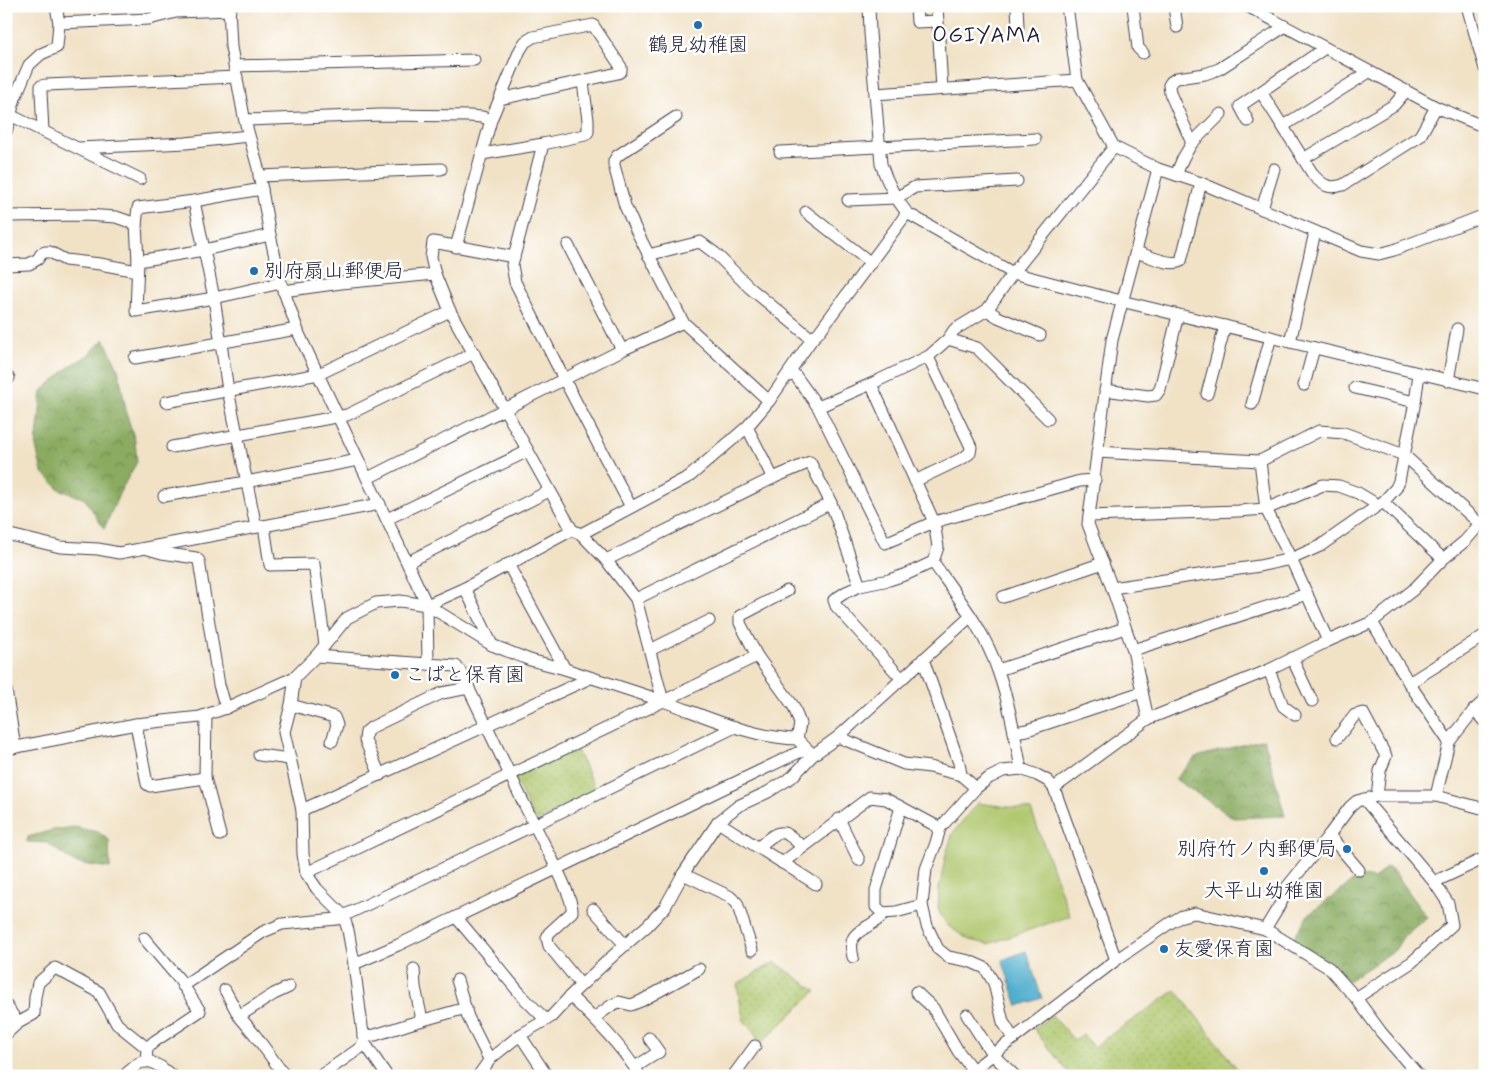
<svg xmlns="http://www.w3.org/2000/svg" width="1491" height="1082" font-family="Mynerve,'Klee One',sans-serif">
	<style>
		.green { fill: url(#green-dots); stroke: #687454 }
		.forest { fill: url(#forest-crowns); stroke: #56664e }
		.pitch { fill: #aec66c; stroke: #687454 }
		.water { fill: #4fafce; stroke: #386884 }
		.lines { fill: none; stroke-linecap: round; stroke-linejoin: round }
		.minor-casing { stroke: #413f50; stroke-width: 13 }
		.minor { stroke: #fff; stroke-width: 11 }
		.poi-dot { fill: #1f6fb2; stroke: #fff; stroke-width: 2 }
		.labels { text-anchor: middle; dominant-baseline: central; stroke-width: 5; stroke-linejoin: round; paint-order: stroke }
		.poi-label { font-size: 20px; fill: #22223b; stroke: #fff; text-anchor: start }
		.quarter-label { font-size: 22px; letter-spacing: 1px; fill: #22223b; stroke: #fff }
	</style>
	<defs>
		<pattern id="green-dots" width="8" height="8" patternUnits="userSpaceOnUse" patternTransform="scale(1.25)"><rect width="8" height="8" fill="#aec66c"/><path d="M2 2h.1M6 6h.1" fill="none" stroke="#95aa5e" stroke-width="1.8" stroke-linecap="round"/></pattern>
		<pattern id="forest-crowns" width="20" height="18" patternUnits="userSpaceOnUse" patternTransform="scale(1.25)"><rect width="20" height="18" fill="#8aab60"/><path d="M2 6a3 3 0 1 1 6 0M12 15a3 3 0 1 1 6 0" fill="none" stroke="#708b50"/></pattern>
	</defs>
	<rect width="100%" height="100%" fill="#fff"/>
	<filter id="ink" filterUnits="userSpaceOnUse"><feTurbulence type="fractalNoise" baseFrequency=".02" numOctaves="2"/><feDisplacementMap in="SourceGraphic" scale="10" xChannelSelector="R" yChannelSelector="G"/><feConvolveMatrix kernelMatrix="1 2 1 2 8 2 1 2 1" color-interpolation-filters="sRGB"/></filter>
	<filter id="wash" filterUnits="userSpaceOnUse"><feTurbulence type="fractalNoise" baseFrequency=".0096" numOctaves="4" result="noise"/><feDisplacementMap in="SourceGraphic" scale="20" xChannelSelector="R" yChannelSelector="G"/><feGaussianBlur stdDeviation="1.12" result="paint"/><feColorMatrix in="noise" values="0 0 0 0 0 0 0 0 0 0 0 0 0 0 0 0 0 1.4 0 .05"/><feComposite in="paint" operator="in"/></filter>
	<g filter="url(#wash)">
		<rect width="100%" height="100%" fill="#f1e2c6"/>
		<g class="green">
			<polygon points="576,748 597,793 535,822 514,777"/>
			<polygon points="775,962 816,991 761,1043 743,1019 737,984"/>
			<polygon points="1176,990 1243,1076 1071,1076 1034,1029 1052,1015 1074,1040 1083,1034 1093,1047"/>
		</g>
		<g class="forest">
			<polygon points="104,339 118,368 127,415 135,441 137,462 120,492 104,529 85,499 59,489 42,472 36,447 42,391 69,367 88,355"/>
			<polygon points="1264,739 1285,816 1234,818 1175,779 1196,757"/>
			<polygon points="74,827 98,832 109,840 110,868 75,863 47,843 27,842 28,837 53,830"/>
			<polygon points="1386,867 1393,870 1427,917 1403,937 1395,950 1348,981 1292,940 1308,915 1343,889 1358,876 1374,879"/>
		</g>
		<polygon class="pitch" points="977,803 1031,810 1070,916 989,944 969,940 947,925 938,910 939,889 946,854 953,833"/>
		<polygon class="water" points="1026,951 1042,998 1018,1006 1002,960"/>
	</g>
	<g filter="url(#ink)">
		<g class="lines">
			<g class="minor-casing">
				<g id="minor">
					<polyline points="229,6 231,47 244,117 258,168 270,235 281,283 299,334 427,605 428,664"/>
					<path d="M869 6 870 33 881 164C887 182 895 198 907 213L1013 273 1121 301 1485 389"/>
					<polyline points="916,6 917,22 938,21"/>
					<polyline points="937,6 942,89"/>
					<polyline points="1017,6 1018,27"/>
					<polyline points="1067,6 1077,80 1114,147 1158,169 1201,183 1361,251 1379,254 1394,250 1485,215"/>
					<polyline points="1133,6 1138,48 1143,53"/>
					<polyline points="1174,6 1177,27"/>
					<polyline points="1247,6 1436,107 1485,127"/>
					<polyline points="1467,6 1485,69"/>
					<polyline points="59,23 149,19 176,12 230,10"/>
					<polyline points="234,66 474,60"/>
					<path d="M1261 92 1314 176C1324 186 1329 189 1343 185L1420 136 1436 107"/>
					<polyline points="875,94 1077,80"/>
					<polyline points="6,113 140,179"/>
					<polyline points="676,117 617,156 614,161 614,165 625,206 636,230 683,322 769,401"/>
					<polyline points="245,120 381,115 469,116 482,117 491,120"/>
					<polyline points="1248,121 1240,106 1325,48"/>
					<polyline points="1283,126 1369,72"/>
					<polyline points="43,131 41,92 41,86 46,85 237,77"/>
					<polyline points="6,132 15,98 29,65 41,54 57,47 59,23 56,6"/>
					<polyline points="1192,143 1170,93 1169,85 1171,82 1177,78 1205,74 1219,69 1284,27"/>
					<polyline points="543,144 512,265 515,282 564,379 631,507"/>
					<polyline points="79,148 186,143 248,136"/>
					<polyline points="780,152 1035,139"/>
					<polyline points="482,154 543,144 585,135 588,132 588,120 583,82"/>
					<polyline points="1303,159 1394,105 1406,91"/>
					<polyline points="1176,175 1183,158 1192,143 1221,114"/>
					<polyline points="259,176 441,169"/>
					<polyline points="262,189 194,201 138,208 136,224 138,261 136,311 214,298 281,283"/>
					<polyline points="848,200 896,198 915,187 1017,181"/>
					<polyline points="194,201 214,298 228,390 256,527"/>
					<polyline points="1262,209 1274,169"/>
					<polyline points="806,212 871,263"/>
					<polyline points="6,216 86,215 116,217 136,224"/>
					<polyline points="568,245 622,350"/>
					<polyline points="456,247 491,120 520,50 525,42 533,37 593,25 621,67 621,71 618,73 500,99"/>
					<path d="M1136 252C1147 255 1170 267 1181 261L1201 183"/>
					<polyline points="648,255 700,242 716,254 750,288 812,339"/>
					<path d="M514 257 433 242 431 257 435 274 450 311 572 530 581 534 606 560 636 599 663 701C705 716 752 738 797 739L813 755"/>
					<polyline points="138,261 204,250 270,235"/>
					<polyline points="6,265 29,264 38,259 41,254 45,252 50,252 65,260 100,264 137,271"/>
					<polyline points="283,291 341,283 435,274"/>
					<polyline points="987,310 998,317 1040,335"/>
					<polyline points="948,339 977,348 1048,419"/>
					<polyline points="1290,342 1315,232"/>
					<polyline points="135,358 297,329"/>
					<polyline points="787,376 795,375 818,407 885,543 934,522 1080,481 1095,480"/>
					<polyline points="6,378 9,378"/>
					<polyline points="1448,381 1457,329"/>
					<polyline points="871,384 934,522 938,547 933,562 907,574 889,580 860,586 846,592 834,600 836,606 902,679"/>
					<polyline points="1304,385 1314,348"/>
					<polyline points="1355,388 1415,402"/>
					<polyline points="1105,390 1148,396 1156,395 1160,389 1178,315"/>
					<polyline points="1207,394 1225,326"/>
					<polyline points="166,402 319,374 450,311"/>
					<polyline points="1252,404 1271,337"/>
					<polyline points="818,407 871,384 929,356 948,339 954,330 987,310 1013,273 1114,147"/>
					<polyline points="747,427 773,478"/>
					<polyline points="172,447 347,415 474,353"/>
					<polyline points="1097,452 1260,461 1319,431 1344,433 1404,455 1480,524"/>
					<polyline points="1260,461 1266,509 1291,559 1328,641"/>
					<polyline points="368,478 622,350 683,322"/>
					<polyline points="915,481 963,458 970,453 971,447 928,357"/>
					<polyline points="164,496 246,482 358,460"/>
					<polyline points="1383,502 1443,559"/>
					<polyline points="1089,516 1238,511 1266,509 1323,485 1339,486 1358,493 1378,505"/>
					<polyline points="387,519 528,451"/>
					<polyline points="264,526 270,565 314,564 325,645"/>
					<polyline points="6,534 60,547 98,549 119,553 380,504"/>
					<polyline points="581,534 690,476 747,427 769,401 812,339 819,332 907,213"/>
					<polyline points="148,549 162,553 196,558 199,561 219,685 226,708"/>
					<polyline points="606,560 773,478 810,462 831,503 860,586"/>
					<polyline points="408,562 549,491"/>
					<path d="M933 562C957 596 985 631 998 671 1009 702 1015 736 1021 769"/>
					<polyline points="508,564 565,669"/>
					<polyline points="465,588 492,645"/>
					<polyline points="1112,588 1259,566 1291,559 1320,546 1383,502 1396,488 1399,481 1415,402 1419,374"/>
					<polyline points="787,591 740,616 740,623 757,656 794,707 800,724 797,739"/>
					<polyline points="1003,597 1103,563"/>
					<polyline points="636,599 831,503"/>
					<polyline points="427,605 465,588 572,530"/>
					<polyline points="1372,622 1409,683 1449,742"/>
					<polyline points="650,650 709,621"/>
					<polyline points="1133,650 1307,594"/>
					<path d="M316 656 456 666 460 671C491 733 519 797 552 859 557 869 574 902 572 912L549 933 547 938 549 946 581 985"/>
					<polyline points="1292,658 1312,701"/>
					<polyline points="923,659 959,763 961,775"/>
					<polyline points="998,670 1125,628"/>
					<polyline points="1269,670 1283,706 1295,715"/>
					<polyline points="295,677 291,705 284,732 302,810 303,854 306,873 317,889 343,915 348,930 354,964 364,1042 360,1048 320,1076"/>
					<polyline points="1409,683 1485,635"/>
					<polyline points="6,690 15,747"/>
					<polyline points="291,705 334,717 337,725 332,741"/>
					<polyline points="1474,710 1485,722"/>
					<polyline points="206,715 205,778 220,835"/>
					<polyline points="1148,719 1133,650 1112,588 1088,524 1112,340 1158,169"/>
					<polyline points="136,724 147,784 150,786 205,778"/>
					<polyline points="1014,732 1027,730 1142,692"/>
					<polyline points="838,737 904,764 930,767 961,775 976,788"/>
					<polyline points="1337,738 1355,715 1363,713 1386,756 1380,771 1377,796"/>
					<polyline points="6,749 136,724 200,717 226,708 295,677 316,656 347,618 376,603 400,601 427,605 492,645 530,660 565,669 663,701"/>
					<polyline points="259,755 290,759"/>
					<polyline points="380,775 365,740 366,732 372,727 442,693 469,688"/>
					<polyline points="1054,788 1148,719 1269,670 1328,641 1372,622 1413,590 1443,559 1465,541 1480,524 1485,521"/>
					<polyline points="1436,796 1449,742 1474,710 1485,700"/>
					<polyline points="901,807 876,890 876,907 883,913 896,912 922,905"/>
					<polyline points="302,810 590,678"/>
					<polyline points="839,819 859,860"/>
					<polyline points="718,822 816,884"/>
					<polyline points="1329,835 1359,870"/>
					<path d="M759 847C779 829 783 827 802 847"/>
					<polyline points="782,863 870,797 886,799 940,828"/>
					<polyline points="306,873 757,656"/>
					<polyline points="683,874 729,896 737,903 752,950"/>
					<polyline points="1434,882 1485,858"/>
					<polyline points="593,909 625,945"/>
					<polyline points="456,917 523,997 546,1020"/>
					<polyline points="1265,929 1282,901 1287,887 1329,835 1350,807 1357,801 1377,796 1436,796 1485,809"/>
					<polyline points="144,938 179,979 200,1011 155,1041 147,1048 146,1062"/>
					<path d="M853 957C847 933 859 933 876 921 879 919 882 916 884 913"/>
					<polyline points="354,964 398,945 797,753 808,750"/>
					<polyline points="414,969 415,987 422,1020"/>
					<polyline points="457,980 468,1017 489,1059"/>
					<polyline points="183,986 263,932 282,924 337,919 534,825 735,727"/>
					<polyline points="225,990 239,1016 255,1035 285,1076"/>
					<polyline points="916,992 933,1008 958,1051 972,1069"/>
					<path d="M570 996C596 1020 622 1046 640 1076"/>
					<polyline points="1356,998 1412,962 1452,925 1448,903 1434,882 1364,799"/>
					<polyline points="6,1005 18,1023"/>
					<polyline points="967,1015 992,1054 1015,1076"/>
					<polyline points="239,1016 274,994 289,987"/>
					<polyline points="594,1018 612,1005 619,1002 631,1005 641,1001 699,969"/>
					<polyline points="6,1034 18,1023 34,1014 35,997 38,983 55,968 99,992 117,1024 147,1048"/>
					<polyline points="520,1035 547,1076"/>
					<polyline points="363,1036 375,1035 409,1024 466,1008"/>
					<polyline points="1013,1038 1003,1022 994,983 985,968 969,961 948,957 938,949 927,926 922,905 926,869 936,843 940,828 976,788 989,778 1003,771 1021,769 1037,775 1048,781 1054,788 1116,960"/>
					<polyline points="364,1042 387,1076"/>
					<polyline points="635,1067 659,1052 649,1038"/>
					<polyline points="127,1073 139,1063 149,1061 161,1067 172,1076"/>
					<polyline points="478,1076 491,1058 520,1035 551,1017 576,990 617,952 647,926 665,907 683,874 718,822 738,806 768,792 792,777 813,755 838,737 971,616"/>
					<polyline points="733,1076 755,1046"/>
					<polyline points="965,1076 1116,960 1170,923 1182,916 1195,913 1265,929 1329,968 1356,998 1381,1032 1419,1076"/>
				</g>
			</g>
			<use href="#minor" class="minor"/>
		</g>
	</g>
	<g class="poi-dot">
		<circle cx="698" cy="25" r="5"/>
		<circle cx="254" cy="271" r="5"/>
		<circle cx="395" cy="675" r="5"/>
		<circle cx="1347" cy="849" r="5"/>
		<circle cx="1264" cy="871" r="5"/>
		<circle cx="1164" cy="949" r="5"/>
	</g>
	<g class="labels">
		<g class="poi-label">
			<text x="698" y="45" text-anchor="middle">鶴見幼稚園</text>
			<text x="264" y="271">別府扇山郵便局</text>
			<text x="405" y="675">こばと保育園</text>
			<text x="1337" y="849" text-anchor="end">別府竹ノ内郵便局</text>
			<text x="1264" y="891" text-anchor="middle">大平山幼稚園</text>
			<text x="1174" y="949">友愛保育園</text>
		</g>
		<g class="quarter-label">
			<text x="987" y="36">OGIYAMA</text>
		</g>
	</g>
	<rect width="1491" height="1082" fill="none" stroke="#fff" stroke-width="25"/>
</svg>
